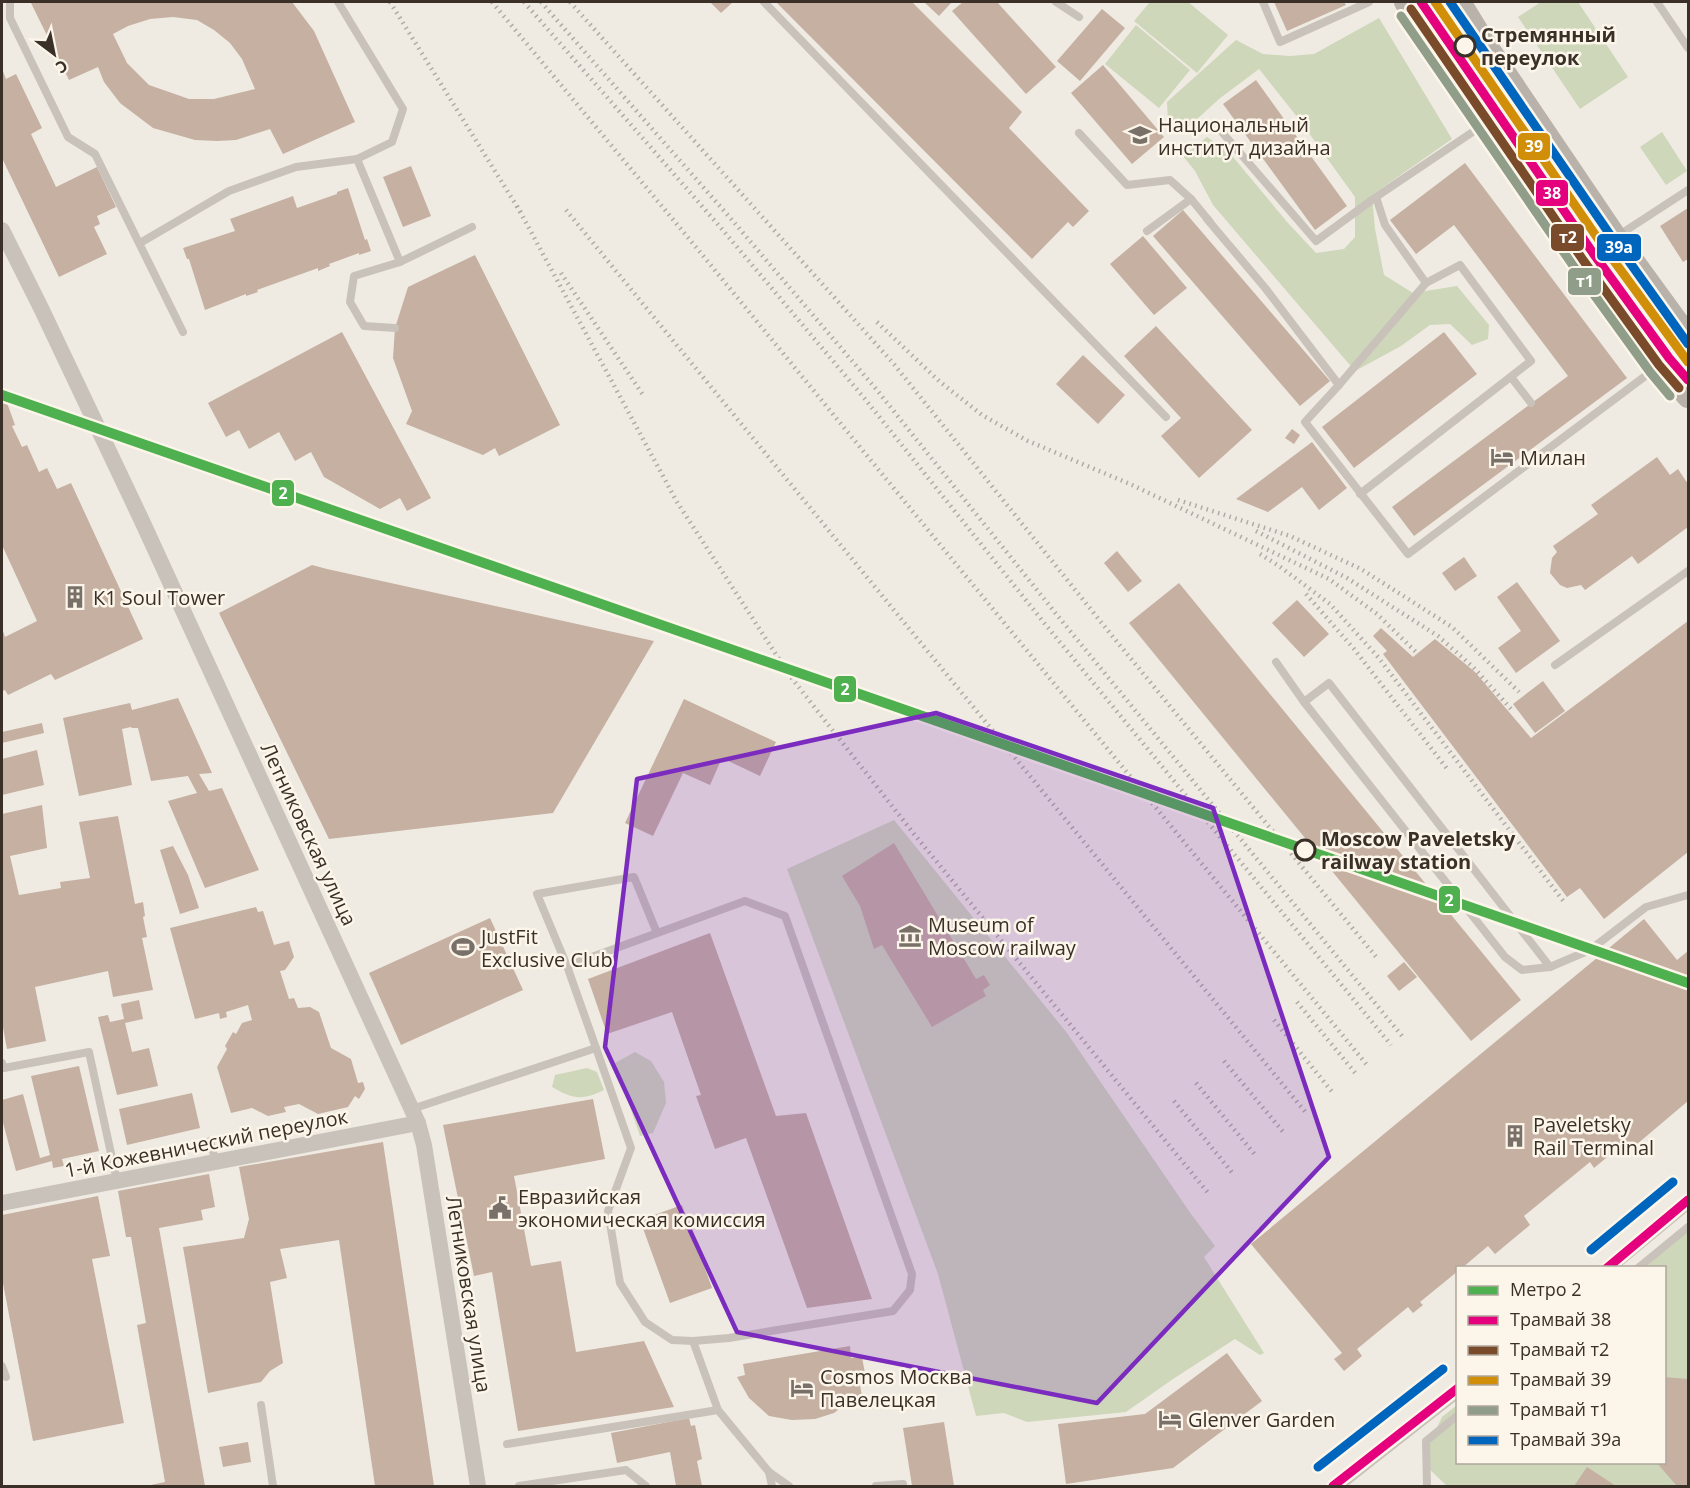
<svg xmlns="http://www.w3.org/2000/svg" width="1690" height="1488" font-family="'Open Sans',sans-serif">
	<style>
		.green { fill: #ced7ba }
		.building { fill: #c5b0a2; fill-rule: evenodd }
		.lines { fill: none; stroke-linecap: round; stroke-linejoin: round }
		.lane { stroke: #c9c2ba; stroke-width: 8 }
		.street { stroke: #c9c2ba; stroke-width: 16 }
		.secondary { stroke: #b9b2ab; stroke-width: 22 }
		.rail { stroke: #b0aba5; stroke-width: 4.5; stroke-dasharray: 1.5 4.5; stroke-linecap: butt }
		.tram-1-casing { stroke: #fcf5e9; stroke-width: 14 }
		.tram-2-casing { stroke: #fcf5e9; stroke-width: 14 }
		.tram-3-casing { stroke: #fcf5e9; stroke-width: 14 }
		.tram-4-casing { stroke: #fcf5e9; stroke-width: 14 }
		.tram-5-casing { stroke: #fcf5e9; stroke-width: 14 }
		.tram-1 { stroke: #e5007d; stroke-width: 9 }
		.tram-2 { stroke: #7a4b2a; stroke-width: 9 }
		.tram-3 { stroke: #d18e08; stroke-width: 9 }
		.tram-4 { stroke: #909d88; stroke-width: 9 }
		.tram-5 { stroke: #0065bd; stroke-width: 9 }
		.metro-1-casing { stroke: #fcf5e9; stroke-width: 15 }
		.metro-1 { stroke: #4fb04f; stroke-width: 10 }
		.marked { fill: #7b2cbf; fill-opacity: 0.2; stroke: #7b2cbf; stroke-width: 4.5; stroke-linejoin: round }
		.stop-dot { fill: #fcf5e9; stroke: #3a3028; stroke-width: 3 }
		.labels { text-anchor: middle; dominant-baseline: central; stroke-width: 5; stroke-linejoin: round; paint-order: stroke }
		.stop-label { font-size: 20px; font-weight: bold; fill: #3a3028; stroke: #fcf5e9; text-anchor: start }
		.poi-label { font-size: 20px; fill: #3a3028; stroke: #fcf5e9; text-anchor: start }
		.street-label { font-size: 20px; fill: #3a3028; stroke: #fcf5e9 }
		.line-badge { stroke: #fcf5e9; stroke-width: 2 }
		.badge-label { font-size: 16px; text-anchor: middle; font-weight: bold; fill: #fff }
	</style>
	<rect width="100%" height="100%" fill="#efebe2"/>
	<g class="green">
		<polygon points="1150,2 1188,2 1228,35 1197,73 1134,21"/>
		<polygon points="1541,2 1578,2 1628,77 1580,109 1518,17"/>
		<polygon points="1379,18 1452,139 1372,195 1375,229 1384,275 1413,293 1457,286 1489,325 1488,339 1472,345 1450,324 1430,325 1401,346 1355,371 1213,205 1195,171 1183,156 1207,137 1228,151 1288,223 1316,253 1344,249 1355,237 1355,197 1298,118 1259,69 1219,99 1183,132 1168,122 1167,102 1236,40 1263,54 1290,56 1314,54"/>
		<polygon points="1136,25 1190,70 1159,108 1105,64"/>
		<polygon points="1662,132 1687,171 1666,185 1640,147"/>
		<polygon points="894,820 1067,1033 1191,1214 1215,1246 1204,1257 1264,1353 1260,1355 1235,1339 1173,1379 1126,1412 1027,1422 1004,1413 976,1416 938,1274 787,869"/>
		<polygon points="635,1052 651,1061 664,1082 666,1103 653,1133 640,1136 615,1063"/>
		<path d="M587 1068 597 1072 604 1090C581 1101 573 1099 552 1087L555 1075Z"/>
		<polygon points="1688,1225 1688,1486 1447,1486 1427,1467 1428,1446 1442,1417 1457,1405 1458,1462 1664,1462 1664,1268 1634,1267"/>
	</g>
	<g class="building">
		<path d="M34 2H292L314 31 355 122 283 154 270 129 236 140 217 141 195 140 153 128 120 103 104 82 98 67 69 80 31 3ZM173 17 197 20 214 30 230 43 242 59 255 89 214 99H189L149 85 127 63 113 34 128 26 150 19Z"/>
		<polygon points="710,2 733,2 721,13"/>
		<polygon points="776,2 912,2 1022,112 1009,128 1089,211 1073,227 1068,222 1032,259"/>
		<polygon points="924,2 952,2 939,16"/>
		<polygon points="963,2 997,2 1056,67 1026,94 952,11"/>
		<polygon points="1274,2 1344,2 1346,5 1287,31"/>
		<polygon points="1102,9 1125,28 1080,81 1057,61"/>
		<polygon points="1103,65 1164,137 1132,164 1071,93"/>
		<polygon points="2,69 6,79 16,74 42,128 31,134 56,187 97,167 116,207 97,216 100,224 94,227 107,254 59,277 2,158"/>
		<polygon points="1256,80 1347,206 1315,230 1223,104"/>
		<polygon points="1465,163 1627,378 1414,536 1392,507 1568,376 1454,225 1416,254 1390,220"/>
		<polygon points="411,166 431,216 403,227 383,177"/>
		<polygon points="348,188 365,240 367,239 371,251 359,255 359,253 329,264 330,266 318,271 318,268 257,290 258,292 246,296 246,294 205,310 189,259 187,259 183,248 235,231 230,219 293,196 297,208 337,194 337,192"/>
		<polygon points="1688,208 1688,259 1683,262 1660,226"/>
		<polygon points="1183,210 1330,381 1300,406 1153,236"/>
		<polygon points="1143,236 1187,288 1154,315 1110,264"/>
		<polygon points="475,255 560,425 499,456 495,448 483,455 406,424 412,411 393,358 395,328 408,287"/>
		<polygon points="1156,326 1252,430 1199,478 1161,436 1181,418 1124,356"/>
		<polygon points="342,332 431,498 407,511 400,498 380,509 324,477 311,452 295,461 279,432 249,449 239,430 226,437 208,403"/>
		<polygon points="1444,332 1477,374 1354,468 1322,427"/>
		<polygon points="1083,355 1125,395 1098,424 1056,384"/>
		<polygon points="2,389 15,425 12,426 22,447 27,445 39,472 47,468 57,489 71,483 143,639 55,680 51,674 8,695 5,690 2,691 2,628 5,637 37,621 2,545"/>
		<polygon points="1292,429 1300,435 1294,444 1285,438"/>
		<polygon points="1312,442 1347,488 1319,510 1302,487 1268,512 1236,499"/>
		<polygon points="1657,457 1670,475 1678,469 1688,484 1688,527 1638,564 1632,556 1585,590 1581,585 1567,588 1560,585 1550,573 1552,558 1557,552 1553,546 1598,514 1591,505"/>
		<polygon points="1117,551 1142,581 1128,592 1104,563"/>
		<polygon points="1464,557 1477,576 1455,591 1442,573"/>
		<polygon points="312,565 327,569 654,641 553,813 329,839 219,613"/>
		<polygon points="1517,582 1560,641 1516,673 1498,648 1521,631 1497,597"/>
		<polygon points="1179,583 1521,1000 1471,1041 1129,623"/>
		<polygon points="1297,600 1329,634 1304,657 1272,623"/>
		<polygon points="1688,621 1688,852 1604,919 1580,888 1567,897 1383,654 1387,651 1373,636 1381,628 1413,657 1435,639 1475,672 1531,738"/>
		<polygon points="1543,681 1565,711 1535,733 1513,704"/>
		<polygon points="178,698 212,773 199,774 209,791 222,788 259,870 205,888 168,801 197,793 188,776 151,781 138,728 132,728 131,727 122,729 132,785 79,796 63,718 130,703 132,710"/>
		<polygon points="684,699 776,742 760,776 722,758 710,785 683,773 653,836 625,823"/>
		<polygon points="42,723 44,733 2,743 2,732"/>
		<polygon points="37,750 44,785 2,795 2,759"/>
		<polygon points="42,805 47,848 10,856 19,895 61,888 60,882 90,878 79,822 118,816 135,904 143,902 145,916 143,917 147,937 142,938 153,990 113,997 108,971 35,987 46,1041 7,1049 2,1022 2,814"/>
		<polygon points="894,843 976,979 984,975 990,985 983,990 986,996 932,1027 882,945 874,949 860,906 842,876"/>
		<polygon points="173,846 188,875 199,908 180,914 160,850"/>
		<polygon points="256,907 258,912 263,911 274,945 289,941 294,957 285,970 280,971 289,999 294,998 298,1008 310,1007 319,1012 331,1048 351,1059 358,1083 363,1082 365,1089 359,1099 355,1096 348,1107 318,1114 299,1104 284,1107 286,1112 268,1116 252,1108 231,1113 217,1067 227,1049 225,1046 233,1032 236,1034 242,1023 252,1020 248,1005 226,1012 227,1017 220,1019 219,1013 195,1019 170,928"/>
		<polygon points="490,918 523,990 401,1045 369,973"/>
		<polygon points="1644,919 1677,960 1688,951 1688,1101 1630,1150 1624,1143 1594,1168 1590,1162 1524,1216 1530,1225 1495,1254 1488,1246 1462,1268 1458,1268 1458,1271 1420,1302 1423,1305 1413,1313 1408,1307 1357,1349 1362,1356 1344,1371 1334,1359 1342,1353 1251,1244"/>
		<polygon points="710,933 776,1116 806,1113 872,1299 807,1308 746,1138 715,1149 696,1096 701,1095 672,1012 607,1034 588,979"/>
		<polygon points="1404,962 1417,977 1399,991 1387,976"/>
		<polygon points="139,1000 143,1019 125,1023 132,1052 149,1048 158,1086 117,1095 98,1017 108,1015 110,1022 124,1019 121,1004"/>
		<polygon points="79,1066 99,1151 62,1159 64,1166 53,1168 52,1161 16,1171 2,1119 2,1100 23,1094 40,1158 50,1155 31,1076"/>
		<polygon points="192,1093 200,1128 127,1145 119,1109"/>
		<polygon points="593,1099 605,1159 514,1176 531,1266 561,1261 576,1352 644,1341 674,1407 518,1431 492,1272 474,1276 443,1125"/>
		<polygon points="383,1142 411,1330 434,1486 375,1486 339,1240 280,1249 287,1278 270,1282 283,1363 270,1371 261,1382 208,1393 183,1247 244,1238 249,1219 239,1167"/>
		<polygon points="209,1174 215,1207 201,1210 203,1220 159,1228 205,1486 146,1486 165,1482 137,1325 146,1323 131,1237 126,1237 118,1191"/>
		<polygon points="98,1196 110,1256 92,1259 124,1423 33,1441 2,1278 2,1215"/>
		<polygon points="682,1205 712,1288 670,1303 640,1220"/>
		<polygon points="850,1346 851,1358 862,1357 866,1379 859,1380 862,1396 854,1398 834,1413 815,1419 792,1420 769,1416 749,1398 737,1377 745,1375 743,1364"/>
		<polygon points="1227,1353 1262,1401 1173,1468 1066,1484 1058,1424 1145,1414"/>
		<polygon points="1664,1377 1688,1379 1688,1486 1677,1486 1656,1462 1664,1462"/>
		<polygon points="689,1418 691,1426 695,1425 702,1459 697,1461 702,1486 676,1486 670,1452 617,1463 611,1433"/>
		<polygon points="944,1422 954,1486 912,1486 903,1428"/>
		<polygon points="248,1442 251,1462 223,1467 219,1447"/>
		<polygon points="1587,1467 1616,1486 1574,1486"/>
	</g>
	<g class="lines">
		<g class="lane">
			<polyline points="10,2 10,18 68,137 95,154 183,332"/>
			<polyline points="764,2 1166,417"/>
			<polyline points="1056,2 1079,17"/>
			<polyline points="1263,2 1280,42 1369,2"/>
			<polyline points="1657,2 1688,48"/>
			<polyline points="1221,131 1316,241 1376,197"/>
			<polyline points="1079,133 1127,185 1170,180 1191,199"/>
			<polyline points="357,159 400,262"/>
			<polyline points="1207,219 1266,289 1339,385 1426,283"/>
			<polyline points="1147,231 1191,199 1210,222"/>
			<polyline points="1616,237 1688,190"/>
			<polyline points="140,243 229,191 296,167 357,159 392,142 403,109 338,2"/>
			<polyline points="395,328 364,326 350,302 354,276 400,262 472,227"/>
			<polyline points="1511,377 1531,403"/>
			<polyline points="1339,385 1305,422 1408,554 1660,365"/>
			<polyline points="1360,494 1531,361 1460,265 1426,283 1385,225 1376,197 1486,123"/>
			<polyline points="1276,662 1304,702 1505,957 1522,970 1550,967 1590,950 1646,907 1688,895"/>
			<polyline points="1555,665 1688,571"/>
			<polyline points="1304,702 1329,683 1550,967"/>
			<polyline points="567,966 537,894 634,877 657,933"/>
			<polyline points="596,1048 567,966 745,901 785,916 912,1274 910,1290 893,1311 729,1338 693,1341"/>
			<polyline points="2,1063 4,1068 89,1052 117,1181"/>
			<polyline points="412,1109 596,1048 631,1148 608,1211 620,1283 645,1322 672,1340 693,1341 718,1410 769,1472 772,1486"/>
			<polyline points="210,1141 216,1162"/>
			<polyline points="1613,1268 1688,1206"/>
			<polyline points="1638,1268 1688,1227"/>
			<polyline points="2,1366 6,1377"/>
			<polyline points="261,1405 273,1486"/>
			<polyline points="507,1444 718,1410"/>
			<polyline points="769,1472 789,1486"/>
			<polyline points="519,1486 626,1470 646,1486"/>
			<polyline points="876,1486 903,1484 903,1486"/>
			<polyline points="1341,1486 1458,1394"/>
			<polyline points="1427,1486 1426,1441 1458,1415"/>
		</g>
		<g class="street">
			<polyline points="2,230 41,308 142,521 418,1123 424,1145 478,1486"/>
			<polyline points="2,1203 418,1123"/>
		</g>
		<g class="secondary">
			<polyline points="1405,2 1520,171 1660,365 1688,397"/>
			<polyline points="1460,2 1487,46 1616,237 1688,336"/>
		</g>
		<g class="rail">
			<polyline points="390,2 521,213"/>
			<polyline points="492,2 695,246 1367,1065"/>
			<polyline points="524,2 721,228 865,399 1045,624 1391,1045"/>
			<polyline points="541,2 732,220 876,389 1057,615 1402,1036"/>
			<polyline points="570,2 893,363 1109,632 1377,958"/>
			<polyline points="517,206 677,502 790,676 914,834 1209,1194"/>
			<polyline points="566,210 1307,1114"/>
			<polyline points="561,273 643,395"/>
			<polyline points="877,322 939,381 982,415 1028,441 1130,484 1329,579 1377,614 1418,654"/>
			<polyline points="1178,500 1290,536 1361,569 1452,627 1519,692"/>
			<polyline points="1256,531 1347,578 1438,636 1473,667 1512,710"/>
			<polyline points="1260,554 1279,566 1330,604 1378,657 1564,902"/>
			<polyline points="1306,594 1354,649 1448,770"/>
			<polyline points="1297,1002 1356,1074"/>
			<polyline points="1274,1020 1333,1093"/>
			<polyline points="1224,1061 1284,1133"/>
			<polyline points="1196,1083 1256,1156"/>
			<polyline points="1174,1101 1234,1175"/>
		</g>
		<g class="tram-1-casing">
			<g id="tram-1">
				<polyline points="1421,2 1593,253 1669,358 1688,380"/>
				<polyline points="1607,1268 1688,1200"/>
				<polyline points="1333,1486 1458,1388"/>
			</g>
		</g>
		<g class="tram-2-casing">
			<polyline id="tram-2" points="1411,9 1583,260 1659,365 1679,388"/>
		</g>
		<g class="tram-3-casing">
			<polyline id="tram-3" points="1435,2 1603,246 1688,362"/>
		</g>
		<g class="tram-4-casing">
			<polyline id="tram-4" points="1401,16 1574,267 1650,372 1670,396"/>
		</g>
		<g class="tram-5-casing">
			<g id="tram-5">
				<polyline points="1450,2 1613,239 1688,344"/>
				<polyline points="1591,1250 1673,1182"/>
				<polyline points="1318,1467 1443,1369"/>
			</g>
		</g>
		<use href="#tram-1" class="tram-1"/>
		<use href="#tram-2" class="tram-2"/>
		<use href="#tram-3" class="tram-3"/>
		<use href="#tram-4" class="tram-4"/>
		<use href="#tram-5" class="tram-5"/>
		<g class="metro-1-casing">
			<polyline id="metro-1" points="2,395 1688,983"/>
		</g>
		<use href="#metro-1" class="metro-1"/>
	</g>
	<path class="marked" d="M936 713 1213 808 1329 1157 1097 1403 737 1332 605 1047 637 779Z"/>
	<defs>
		<g id="university-bare" transform="scale(1.8)"><path d="M0-5L7-2L0 1L-7-2ZM-4 1L0 2.5L4 1V4Q0 6-4 4Z" fill="#797169" stroke="#fcf5e9" stroke-width="2.5" paint-order="stroke"/></g>
		<g id="hotel-bare" transform="scale(1.8)"><path d="M-6-4.5h1.5V1H6V5H4.5V3h-9V5H-6ZM-4 0a1.8 1.8 0 1 1 3.6 0ZM.5 0V-2.5h3Q6-2.5 6 0Z" fill="#797169" stroke="#fcf5e9" stroke-width="2.5" paint-order="stroke"/></g>
		<g id="building-bare" transform="scale(1.8)"><path d="M-4-6H4V6H1V3H-1V6H-4ZM-2.5-4.3h1.7v1.8h-1.7ZM.8-4.3h1.7v1.8H.8ZM-2.5-1h1.7V.8h-1.7ZM.8-1h1.7V.8H.8Z" fill="#797169" stroke="#fcf5e9" stroke-width="2.5" paint-order="stroke"/></g>
		<g id="museum-bare" transform="scale(1.8)"><path d="M0-6L6-3V-2H-6V-3ZM-5-1h2V3h-2ZM-1-1h2V3h-2ZM3-1h2V3H3ZM-6 4H6V6H-6Z" fill="#797169" stroke="#fcf5e9" stroke-width="2.5" paint-order="stroke"/></g>
		<g id="stadium-bare" transform="scale(1.8)"><path d="M0-5a6.5 5 0 1 0 0 10a6.5 5 0 1 0 0-10ZM-3.5-1.8h7v3.6h-7Z" fill="#797169" stroke="#fcf5e9" stroke-width="2.5" paint-order="stroke"/></g>
		<g id="civic-bare" transform="scale(1.8)"><path d="M-.6-6.5H3V-4.5H.6V-3L4-1V1h2V6H-6V1h2V-1L-.6-3ZM-1.2 2.5V6h2.4V2.5Z" fill="#797169" stroke="#fcf5e9" stroke-width="2.5" paint-order="stroke"/></g>
	</defs>
	<g fill-rule="evenodd">
		<use href="#university-bare" x="1140" y="135"/>
		<use href="#hotel-bare" x="1502" y="457"/>
		<use href="#building-bare" x="75" y="597"/>
		<use href="#museum-bare" x="910" y="936"/>
		<use href="#stadium-bare" x="463" y="947"/>
		<use href="#building-bare" x="1515" y="1136"/>
		<use href="#civic-bare" x="500" y="1208"/>
		<use href="#hotel-bare" x="802" y="1388"/>
		<use href="#hotel-bare" x="1170" y="1419"/>
	</g>
	<g class="stop-dot">
		<circle cx="1465" cy="46" r="10"/>
		<circle cx="1305" cy="850" r="10"/>
	</g>
	<g class="labels">
		<g class="stop-label">
			<text x="1481" y="34">Стремянный<tspan x="1481" dy="23">переулок</tspan></text>
			<text x="1321" y="838">Moscow Paveletsky<tspan x="1321" dy="23">railway station</tspan></text>
		</g>
		<g class="poi-label">
			<text x="1158" y="124">Национальный<tspan x="1158" dy="23">институт дизайна</tspan></text>
			<text x="1520" y="457">Милан</text>
			<text x="93" y="597">К1 Soul Tower</text>
			<text x="928" y="924">Museum of<tspan x="928" dy="23">Moscow railway</tspan></text>
			<text x="481" y="936">JustFit<tspan x="481" dy="23">Exclusive Club</tspan></text>
			<text x="1533" y="1124">Paveletsky<tspan x="1533" dy="23">Rail Terminal</tspan></text>
			<text x="518" y="1196">Евразийская<tspan x="518" dy="23">экономическая комиссия</tspan></text>
			<text x="820" y="1376">Cosmos Москва<tspan x="820" dy="23">Павелецкая</tspan></text>
			<text x="1188" y="1419">Glenver Garden</text>
		</g>
		<g class="street-label">
			<text transform="translate(309 834) rotate(65)">Летниковская улица</text>
			<text transform="translate(206 1143) rotate(-11)">1-й Кожевнический переулок</text>
			<text transform="translate(469 1294) rotate(81)">Летниковская улица</text>
		</g>
	</g>
	<g class="line-badge">
		<rect x="1517" y="132" width="34" height="29" rx="6" fill="#d18e08"/>
		<rect x="1535" y="179" width="34" height="28" rx="6" fill="#e5007d"/>
		<rect x="1550" y="223" width="35" height="29" rx="6" fill="#7a4b2a"/>
		<rect x="1596" y="233" width="46" height="29" rx="6" fill="#0065bd"/>
		<rect x="1567" y="267" width="35" height="29" rx="6" fill="#909d88"/>
		<rect x="271" y="479" width="24" height="28" rx="6" fill="#4fb04f"/>
		<rect x="833" y="675" width="24" height="28" rx="6" fill="#4fb04f"/>
		<rect x="1438" y="885" width="23" height="29" rx="6" fill="#4fb04f"/>
	</g>
	<g class="badge-label">
		<text x="1534" y="152">39</text>
		<text x="1552" y="199">38</text>
		<text x="1568" y="243">т2</text>
		<text x="1619" y="253">39а</text>
		<text x="1585" y="287">т1</text>
		<text x="283" y="499">2</text>
		<text x="845" y="695">2</text>
		<text x="1449" y="906">2</text>
	</g>
	<rect width="1690" height="1488" fill="none" stroke="#3a3028" stroke-width="6"/>
	<rect x="1456" y="1266" width="210" height="198" fill="#fcf5e9" stroke="#aea69c" stroke-width="1.5"/>
	<rect x="1468" y="1286" width="30" height="9" fill="#4fb04f" stroke="#aea69c" stroke-width="1.5"/>
	<text x="1510" y="1296" font-size="18" fill="#3a3028">Метро 2</text>
	<rect x="1468" y="1316" width="30" height="9" fill="#e5007d" stroke="#aea69c" stroke-width="1.5"/>
	<text x="1510" y="1326" font-size="18" fill="#3a3028">Трамвай 38</text>
	<rect x="1468" y="1346" width="30" height="9" fill="#7a4b2a" stroke="#aea69c" stroke-width="1.5"/>
	<text x="1510" y="1356" font-size="18" fill="#3a3028">Трамвай т2</text>
	<rect x="1468" y="1376" width="30" height="9" fill="#d18e08" stroke="#aea69c" stroke-width="1.5"/>
	<text x="1510" y="1386" font-size="18" fill="#3a3028">Трамвай 39</text>
	<rect x="1468" y="1406" width="30" height="9" fill="#909d88" stroke="#aea69c" stroke-width="1.5"/>
	<text x="1510" y="1416" font-size="18" fill="#3a3028">Трамвай т1</text>
	<rect x="1468" y="1436" width="30" height="9" fill="#0065bd" stroke="#aea69c" stroke-width="1.5"/>
	<text x="1510" y="1446" font-size="18" fill="#3a3028">Трамвай 39а</text>
	<g transform="translate(54 54) rotate(148)" stroke="#fcf5e9" stroke-width="4.5" paint-order="stroke">
	<path d="M0-4.5L10 22L0 15L-10 22Z" fill="#3a3028"/>
	<text y="-9" font-size="16" font-weight="bold" text-anchor="middle" fill="#3a3028">С</text>
	</g>
</svg>
